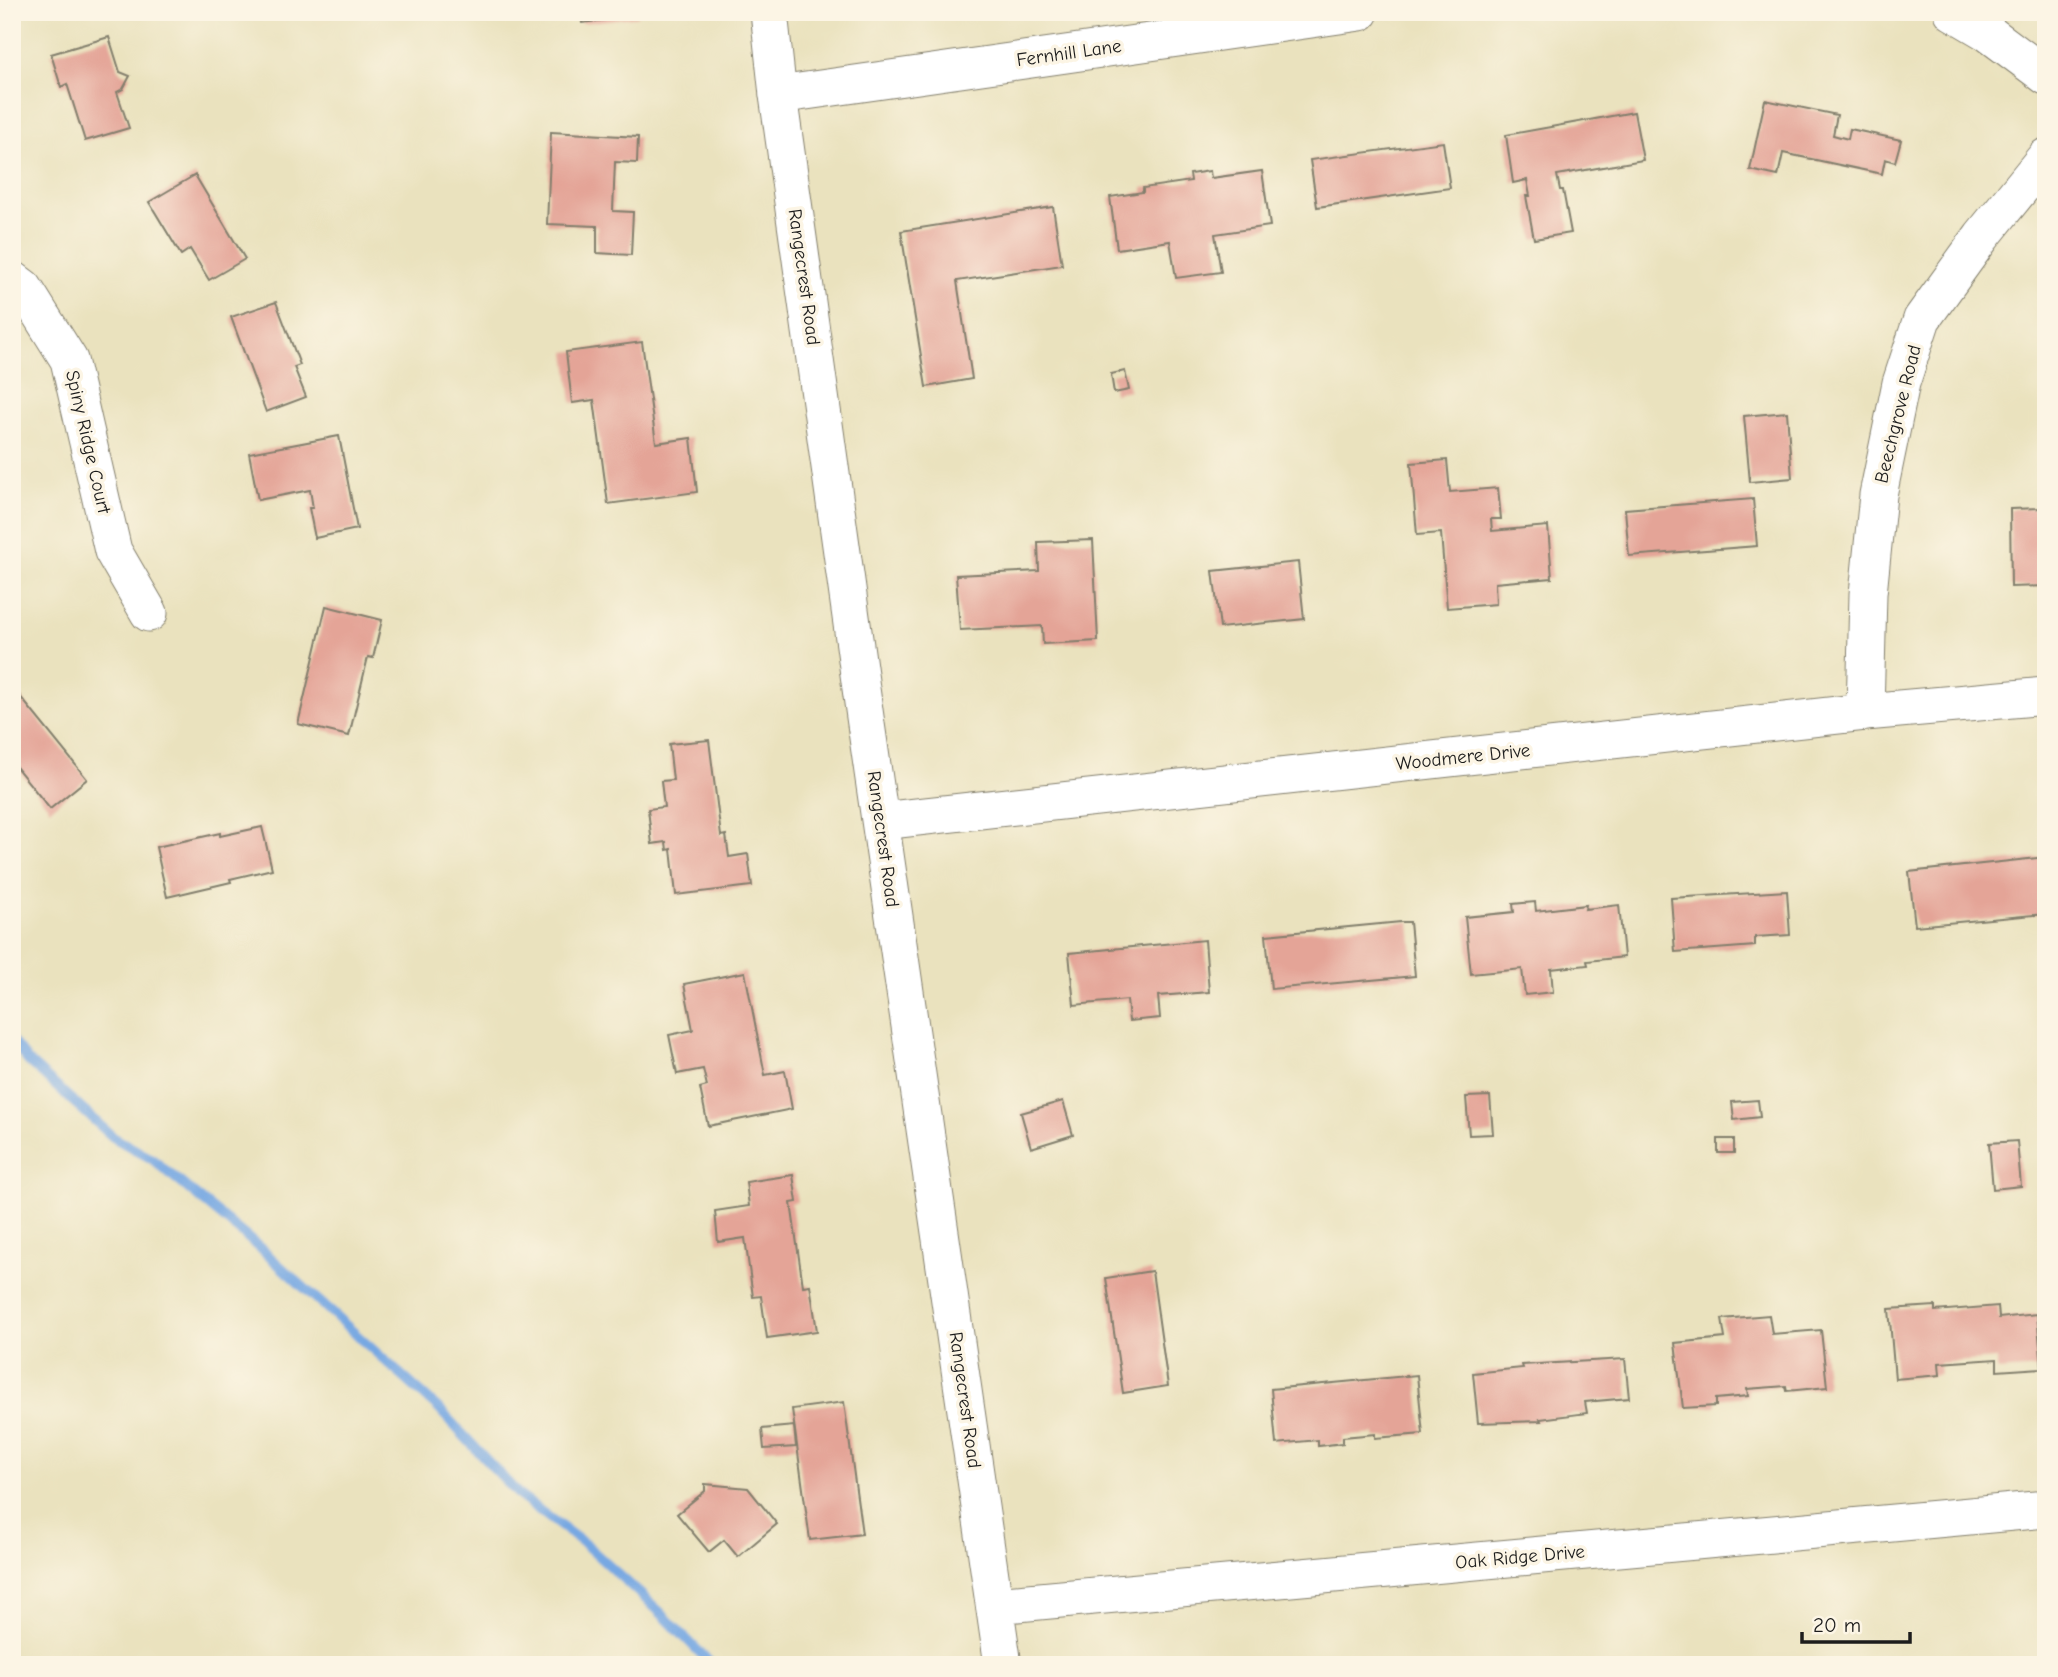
<svg xmlns="http://www.w3.org/2000/svg" width="2058" height="1677" font-family="'Comic Neue',sans-serif">
	<style>
		.lines { fill: none; stroke-linecap: round; stroke-linejoin: round }
		.stream { stroke: #77a8e2; stroke-width: 10 }
		.building { fill: #e4a497 }
		.street-casing { stroke: #837f6d; stroke-width: 39 }
		.street { stroke: #fff; stroke-width: 37 }
		.labels { text-anchor: middle; dominant-baseline: central; stroke-width: 7; stroke-linejoin: round; paint-order: stroke }
		.street-label { font-size: 19px; fill: #1c1c1c; stroke: #fcf5e5 }
	</style>
	<rect width="100%" height="100%" fill="#fcf5e5"/>
	<filter id="ink" filterUnits="userSpaceOnUse"><feTurbulence type="fractalNoise" baseFrequency=".0143" numOctaves="2"/><feDisplacementMap in="SourceGraphic" scale="14" xChannelSelector="R" yChannelSelector="G"/><feConvolveMatrix kernelMatrix="1 2 1 2 8 2 1 2 1" color-interpolation-filters="sRGB"/></filter>
	<filter id="wash" filterUnits="userSpaceOnUse"><feTurbulence type="fractalNoise" baseFrequency=".00686" numOctaves="4" result="noise"/><feDisplacementMap in="SourceGraphic" scale="28" xChannelSelector="R" yChannelSelector="G"/><feGaussianBlur stdDeviation="1.57" result="paint"/><feColorMatrix in="noise" values="0 0 0 0 0 0 0 0 0 0 0 0 0 0 0 0 0 1.4 0 .05"/><feComposite in="paint" operator="in"/></filter>
	<g filter="url(#wash)">
		<rect width="100%" height="100%" fill="#eae2be"/>
		<g class="lines">
			<polyline class="stream" points="12,1041 28,1061 113,1137 152,1159 260,1248 439,1409 520,1496 586,1545 660,1612 712,1665"/>
		</g>
		<g id="blocks">
			<g class="building">
				<polygon points="580,12 638,12 638,16 582,23"/>
				<polygon points="109,37 120,72 130,76 123,89 117,92 129,128 85,141 67,84 61,87 51,54"/>
				<polygon points="1765,100 1837,115 1833,135 1848,139 1850,129 1901,140 1895,162 1885,159 1882,174 1783,153 1778,176 1750,170"/>
				<polygon points="1634,112 1643,160 1557,175 1560,190 1563,190 1571,233 1534,239 1526,196 1530,196 1527,180 1513,183 1506,135"/>
				<polygon points="551,132 638,137 637,163 615,162 613,211 633,212 631,255 597,253 597,226 547,224"/>
				<polygon points="1443,142 1450,188 1317,207 1310,160"/>
				<polygon points="1210,171 1211,178 1262,171 1270,226 1215,234 1221,272 1176,278 1170,241 1117,249 1110,197 1143,192 1143,188 1191,181 1190,174"/>
				<polygon points="195,175 245,259 209,280 190,249 181,255 149,202"/>
				<polygon points="1053,207 1062,265 957,281 972,379 926,387 901,231"/>
				<polygon points="276,302 300,365 294,367 306,397 266,412 231,317"/>
				<polygon points="642,342 656,443 691,438 697,492 608,504 594,400 572,403 566,352"/>
				<polygon points="1125,371 1129,390 1114,393 1111,374"/>
				<polygon points="1787,412 1792,478 1750,482 1744,416"/>
				<polygon points="339,436 357,529 315,538 309,508 313,508 310,490 258,500 249,453"/>
				<polygon points="1447,460 1450,492 1498,488 1501,519 1491,519 1492,531 1548,526 1552,578 1495,583 1496,604 1447,608 1441,533 1417,535 1411,463"/>
				<polygon points="1753,499 1757,546 1629,556 1625,509"/>
				<polygon points="2046,508 2046,586 2011,587 2010,509"/>
				<polygon points="1093,540 1098,641 1043,644 1042,626 960,630 956,575 1039,571 1038,542"/>
				<polygon points="1298,562 1304,619 1220,628 1213,571"/>
				<polygon points="326,606 382,620 373,658 368,657 349,736 298,724"/>
				<polygon points="19,695 87,779 50,809 12,762 12,700"/>
				<polygon points="709,740 721,836 726,835 729,857 748,854 752,886 676,895 671,849 667,850 666,842 652,844 648,809 664,807 661,781 673,780 669,744"/>
				<polygon points="262,827 272,869 230,879 231,882 167,897 156,847 220,833 220,836"/>
				<polygon points="2046,857 2046,914 1915,926 1909,872"/>
				<polygon points="1787,891 1790,935 1755,937 1755,946 1675,952 1671,898"/>
				<polygon points="1535,902 1536,911 1586,905 1585,909 1619,905 1624,957 1587,961 1588,965 1551,969 1553,992 1525,995 1522,969 1471,974 1465,917 1514,912 1513,904"/>
				<polygon points="1401,922 1410,922 1415,976 1271,989 1266,935"/>
				<polygon points="1205,940 1209,992 1158,996 1160,1018 1129,1021 1127,1000 1074,1005 1069,953"/>
				<polygon points="745,972 765,1075 785,1071 792,1109 708,1126 700,1088 707,1086 703,1069 677,1074 669,1035 693,1030 684,984"/>
				<polygon points="1490,1096 1493,1134 1469,1135 1466,1097"/>
				<polygon points="1758,1100 1760,1117 1734,1120 1732,1102"/>
				<polygon points="1063,1101 1073,1135 1031,1148 1021,1113"/>
				<rect x="1718" y="1139" width="16" height="14"/>
				<polygon points="2017,1141 2021,1186 1993,1189 1989,1143"/>
				<polygon points="793,1175 797,1202 791,1203 803,1286 810,1285 817,1331 767,1338 761,1296 753,1297 745,1238 718,1242 715,1211 749,1206 746,1182"/>
				<polygon points="1152,1271 1168,1386 1123,1393 1106,1278"/>
				<polygon points="1935,1306 1935,1311 1998,1306 1999,1318 2037,1314 2042,1368 1997,1371 1997,1359 1939,1363 1940,1375 1895,1379 1889,1309"/>
				<polygon points="1769,1315 1772,1334 1821,1330 1827,1387 1787,1391 1786,1386 1747,1389 1748,1396 1716,1399 1716,1406 1683,1408 1675,1343 1725,1338 1722,1319"/>
				<polygon points="1625,1359 1629,1398 1585,1402 1587,1413 1540,1419 1541,1421 1478,1423 1473,1373 1523,1368 1522,1365"/>
				<polygon points="1417,1375 1423,1434 1375,1438 1375,1434 1343,1437 1343,1443 1318,1446 1318,1440 1276,1444 1271,1389"/>
				<polygon points="844,1402 862,1534 810,1540 792,1409"/>
				<polygon points="794,1426 796,1447 764,1449 762,1429"/>
				<polygon points="705,1484 748,1488 777,1524 738,1557 724,1540 709,1552 677,1514 705,1491"/>
				<polygon points="2039,1654 2046,1654 2046,1665 2020,1665 2019,1659 2039,1657"/>
			</g>
		</g>
	</g>
	<g filter="url(#ink)">
		<use href="#blocks" fill-opacity="0" stroke="#837f6d" stroke-width="2"/>
		<g class="lines">
			<g class="street-casing">
				<g id="street">
					<polyline points="769,12 778,95 865,717 1003,1665"/>
					<polyline points="1953,12 1987,32 2046,76"/>
					<polyline points="778,95 1360,12"/>
					<polyline points="12,279 24,288 69,360 113,551 149,613"/>
					<polyline points="1865,712 1868,594 1878,495 1901,383 1922,319 1982,236 2046,157"/>
					<polyline points="881,821 1865,712 2046,696"/>
					<polyline points="995,1605 2046,1509"/>
				</g>
			</g>
			<use href="#street" class="street"/>
		</g>
	</g>
	<g class="labels">
		<g class="street-label">
			<text transform="translate(1069 53) rotate(-8)">Fernhill Lane</text>
			<text transform="translate(804 277) rotate(82)">Rangecrest Road</text>
			<text transform="translate(1898 414) rotate(-76)">Beechgrove Road</text>
			<text transform="translate(88 442) rotate(77)">Spiny Ridge Court</text>
			<text transform="translate(1463 757) rotate(-6)">Woodmere Drive</text>
			<text transform="translate(883 839) rotate(82)">Rangecrest Road</text>
			<text transform="translate(965 1400) rotate(82)">Rangecrest Road</text>
			<text transform="translate(1520 1557) rotate(-5)">Oak Ridge Drive</text>
		</g>
	</g>
	<rect width="2058" height="1677" fill="none" stroke="#fcf5e5" stroke-width="42"/>
	<path d="M1802 1632v10h108v-10" fill="none" stroke="#1c1c1c" stroke-width="3.5"/>
	<text x="1813" y="1632" font-size="21" fill="#1c1c1c" stroke="#fcf5e5" stroke-width="5" paint-order="stroke">20 m</text>
</svg>
